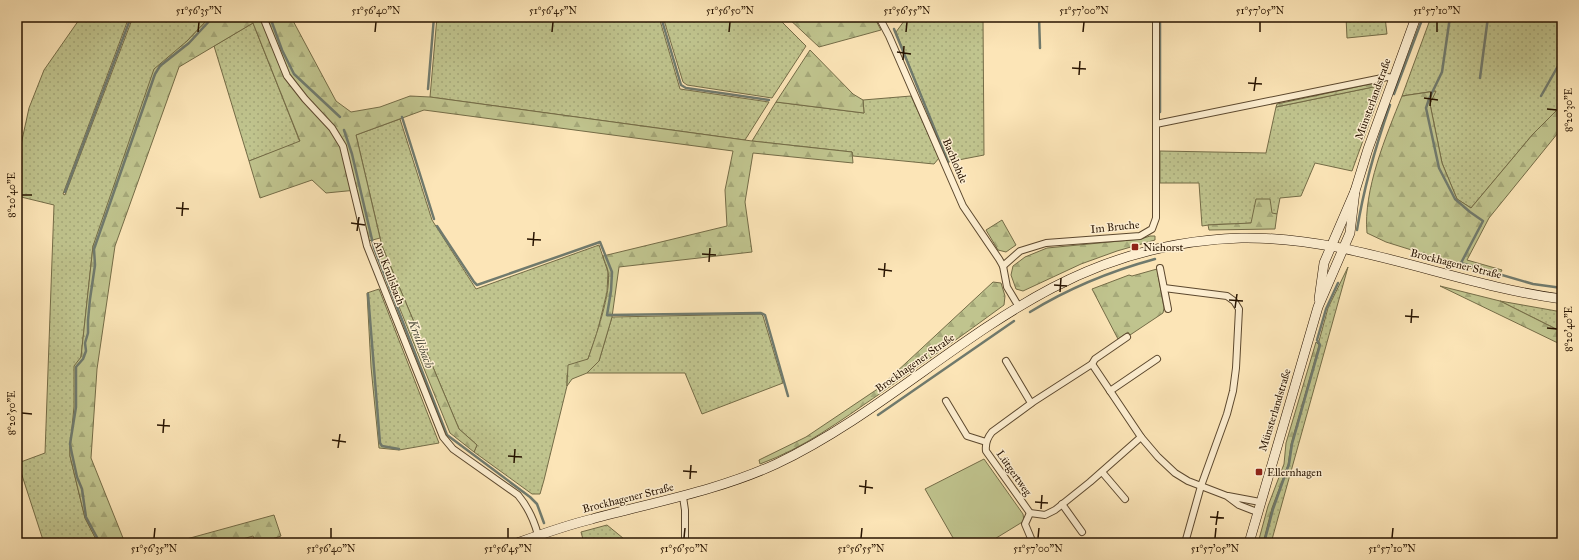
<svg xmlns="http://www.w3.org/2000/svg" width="1579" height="560" font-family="'IM FELL Great Primer',serif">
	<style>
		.grass { fill: url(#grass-dots); stroke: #746c47 }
		.forest { fill: url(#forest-firs); stroke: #746c47 }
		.park { fill: #c0c48e; stroke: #746c47 }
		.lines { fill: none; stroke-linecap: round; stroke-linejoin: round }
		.stream { stroke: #707a6d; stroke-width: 2.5 }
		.street-casing { stroke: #5c482e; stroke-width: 8 }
		.secondary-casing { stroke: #271300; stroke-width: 10 }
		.street { stroke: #fdeed0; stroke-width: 6 }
		.secondary { stroke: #fdeed0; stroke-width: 9 }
		.ticks { fill: none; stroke: #271300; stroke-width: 1.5 }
		.poi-dot { fill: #8f2418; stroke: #fdeed0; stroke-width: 1.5 }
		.labels { text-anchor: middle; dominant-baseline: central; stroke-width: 3; stroke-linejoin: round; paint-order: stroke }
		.street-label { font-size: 11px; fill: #271300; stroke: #fdeed0 }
		.poi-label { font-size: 11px; fill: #271300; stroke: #fdeed0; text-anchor: start }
		.water-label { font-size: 12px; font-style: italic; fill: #514f3f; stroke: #fdeed0 }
		.neatline { fill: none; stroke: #271300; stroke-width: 1.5 }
		.ticks-label { font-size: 10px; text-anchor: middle; fill: #271300 }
	</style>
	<defs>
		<pattern id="grass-dots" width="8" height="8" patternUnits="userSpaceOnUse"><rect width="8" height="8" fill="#c0c48e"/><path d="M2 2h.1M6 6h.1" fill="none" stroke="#a5a879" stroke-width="1.8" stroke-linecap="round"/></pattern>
		<pattern id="forest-firs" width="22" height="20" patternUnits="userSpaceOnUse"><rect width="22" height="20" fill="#c0c48e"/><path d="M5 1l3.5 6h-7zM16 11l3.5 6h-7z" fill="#a5a879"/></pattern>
	</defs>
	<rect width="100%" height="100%" fill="#fce5b7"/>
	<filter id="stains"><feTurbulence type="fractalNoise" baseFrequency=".005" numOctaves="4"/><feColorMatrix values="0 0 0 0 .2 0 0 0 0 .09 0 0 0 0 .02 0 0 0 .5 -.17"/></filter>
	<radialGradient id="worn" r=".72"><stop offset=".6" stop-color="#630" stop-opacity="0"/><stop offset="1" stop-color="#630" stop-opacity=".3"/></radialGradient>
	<g class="grass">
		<polygon points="81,17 129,17 63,194 65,195 133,17 210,17 187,41 93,246 81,357 70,447 70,456 85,518 98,543 44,543 18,463 45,453 54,205 17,196 17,163 29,108 44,70"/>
		<polygon points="437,17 659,17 680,89 769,102 745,140 430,97"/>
		<polygon points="663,17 777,17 806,46 772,98 687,85 683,82"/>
		<polygon points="907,17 983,17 984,155 948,162 896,32"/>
		<polygon points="1346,17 1385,17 1387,34 1347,38"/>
		<polygon points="1431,17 1562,17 1562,105 1533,134 1471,208 1457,199 1442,163 1430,104 1435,91 1402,96"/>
		<polygon points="253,23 300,142 249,161 214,46"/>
		<path d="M1383 85 1352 171 1315 163 1301 196 1280 198 1277 214C1267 213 1260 222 1250 223 1234 225 1218 223 1202 226L1199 183H1160V151L1266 153 1276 107Z"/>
		<polygon points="911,96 939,158 934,164 853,156 852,152 752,141 776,102 864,113 863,100"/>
		<polygon points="400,119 432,220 476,289 599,245 608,272 607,292 597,333 588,359 567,375 567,386 544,480 540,494 532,494 474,452 477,445 459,429 382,246 356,135"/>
		<polygon points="1348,267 1271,543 1263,543 1272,508 1288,465 1291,444 1328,308"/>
		<polygon points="379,289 439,443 399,450 379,448 371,367 367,293"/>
		<polygon points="1500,301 1562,312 1562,332"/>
		<polygon points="761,314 763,316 783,383 702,414 685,373 587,373 599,361 612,317"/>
		<polygon points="607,525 629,543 584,543 581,532"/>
	</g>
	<g class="forest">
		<path d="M210 17H291L336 101 351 112 380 107 410 96 430 97 752 141 852 152 853 163 753 153 745 202 752 252 619 267 612 317 599 361 587 373 572 379 567 386 568 365 588 359C595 338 612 292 608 271 607 266 604 261 603 256L727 226 725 190 733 151 424 110 356 135 380 238 369 241 357 190 326 193 312 180 260 198 249 161 300 141 253 23 179 67 115 246 97 369 91 458 125 543H98L85 518 70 456V447L74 407V366L81 357 93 246 154 69 187 41Z"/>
		<polygon points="787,17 874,17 881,30 819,47"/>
		<polygon points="810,50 853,94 863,100 864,113 776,102"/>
		<polygon points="1384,81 1383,85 1276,107 1277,104"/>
		<path d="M1436 91 1430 104 1442 163 1457 199 1471 208 1533 134 1562 105V128L1489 218 1467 260 1502 270 1498 277 1386 242 1367 233C1363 190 1386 136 1402 96Z"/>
		<polygon points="1256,199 1270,199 1272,213 1277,214 1275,229 1209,230 1208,225 1251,223"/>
		<polygon points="1002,220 1016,245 1006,252 998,250 986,230"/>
		<polygon points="1150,236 1155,236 1155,240 1117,251 1081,264 1023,291 1016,289 1011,275 1013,266 1025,257 1047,248 1141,239"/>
		<polygon points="382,246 459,429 477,445 474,452 450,433 375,247"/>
		<polygon points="1157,269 1164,308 1163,313 1130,335 1128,332 1118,339 1092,289 1129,275 1132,276"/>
		<path d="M993 282 1001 283 1005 296 1004 305C962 336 920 365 878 395 840 421 804 448 760 464L759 460 806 437 879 388Z"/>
		<polygon points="1440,286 1500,301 1562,332 1562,345"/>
		<polygon points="1316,342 1319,345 1291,444 1288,465 1272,508 1263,543 1258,543 1268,506 1284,464 1286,443"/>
		<polygon points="274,515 281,536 260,543 256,543 253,536 229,543 172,543"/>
	</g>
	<polygon class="park" points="984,459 1023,514 1024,521 993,540 983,543 956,543 925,489"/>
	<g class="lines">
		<g class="stream">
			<polyline points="270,17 282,50 294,74 340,117"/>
			<polyline points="661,17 681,85 686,88 769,100"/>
			<polyline points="1039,17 1040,48"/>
			<polyline points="1450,17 1442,72 1429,99 1426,108 1439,168 1455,199 1470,212 1483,221 1461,263 1533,284 1562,288"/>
			<polyline points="894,29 948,162"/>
			<polyline points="1480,78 1488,17"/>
			<polyline points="428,89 434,17"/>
			<polyline points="1394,94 1423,17"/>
			<polyline points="1541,96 1562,59"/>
			<polyline points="1160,112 1160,17"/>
			<polyline points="402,117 434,219"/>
			<polyline points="344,130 352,154 374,248 447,435 530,497 537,504 544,523"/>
			<polyline points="65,192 131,17"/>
			<polyline points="437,226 474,282 477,285 600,242 612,272 611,291 607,315 761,313 765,315 788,396"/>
			<path d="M1357 230C1364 186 1375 148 1390 105"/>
			<polyline points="368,294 380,443 382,446 399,449"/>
			<path d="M1030 312C1069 288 1111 271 1155 259"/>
			<polyline points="878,415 1014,321"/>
			<polyline points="549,540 550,543"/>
			<polyline points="100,543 86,517 82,489 77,477 72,454 70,444 76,407 76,367 83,359 86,351 85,343 88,333 88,320 90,299 95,265 94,249 155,74 160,66 189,43 213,17"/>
			<polyline points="1264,543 1273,509 1289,464 1292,444 1320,345 1317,340 1326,309 1338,283"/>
		</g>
		<g class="street-casing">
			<g id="street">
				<path d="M263 17 287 76 305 99 332 128 343 146 367 246 443 437 453 449 518 495C528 507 534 520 538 535"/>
				<polyline points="879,17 889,36 963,206 999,259 1003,266 1007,287 1019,307"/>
				<polyline points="1156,124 1387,77 1394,78"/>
				<polyline points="1003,266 1020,251 1046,243 1140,236 1152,229 1156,218 1156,17"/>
				<polyline points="1160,268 1168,309"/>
				<polyline points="1164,288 1227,296 1234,301 1239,309 1236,368 1233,391 1227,414 1201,486 1185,543"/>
				<path d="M1127 337 1095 359 1092 364 1033 402 992 432C987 438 985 443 986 451L1030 513 1045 515 1055 510 1090 482 1141 437"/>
				<polyline points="1006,361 1031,403"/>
				<polyline points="1092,364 1141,437 1158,457 1175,473 1188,481 1227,496 1239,505 1257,512"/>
				<polyline points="1110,391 1157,359"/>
				<polyline points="946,401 967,436 986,442"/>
				<polyline points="1102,472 1125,499"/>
				<polyline points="1228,496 1260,502"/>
				<polyline points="683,497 685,510 685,543"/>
				<polyline points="1062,504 1082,532"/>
				<polyline points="1030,513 1025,524 1033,543"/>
			</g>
		</g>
		<g class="secondary-casing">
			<g id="secondary">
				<polyline points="1319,299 1324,263 1355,191 1368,149 1416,17"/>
				<path d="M517 543C542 534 567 525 592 519 654 502 717 491 776 464 875 417 955 339 1052 288 1111 257 1175 240 1241 238 1352 236 1454 285 1562 299"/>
				<polyline points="1249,543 1318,307 1350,233 1355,191"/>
			</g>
		</g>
		<use href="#street" class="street"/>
		<use href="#secondary" class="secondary"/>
	</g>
	<path class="ticks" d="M198 32 199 22M375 32 376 22M552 32 553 22M729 32 730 22M906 32 907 22M1083 32 1084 22M1260 32V22M1437 32V22M897 52 911 54M903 60 904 46M1072 68 1086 69M1079 75 1080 61M1248 83 1262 84M1254 91 1256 77M1424 98 1438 100M1430 106 1431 92M1547 109 1557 110M22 195H32M176 208 189 209M182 216 183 202M351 223 365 225M357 231 359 217M527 239 541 240M533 246 534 232M702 254 716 255M709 262 710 248M878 269 892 271M884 277 885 263M1054 285 1067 286M1060 292 1061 278M1229 300 1243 301M1235 308 1237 294M1405 316 1419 317M1411 323 1412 309M1547 328 1557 329M22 413 32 414M157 425 170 426M163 433 164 419M332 440 346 442M338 448 340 434M508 456 522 457M514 463 515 449M683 471 697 472M690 479 691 465M859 486 873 488M865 494 866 480M1035 502 1048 503M1041 509 1042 495M1210 517 1224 518M1216 525 1218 511M154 538 155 528M331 538V528M508 538V528M684 538 685 528M861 538 862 528M1038 538 1039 528M1215 538 1216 528M1392 538 1393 528"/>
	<g class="poi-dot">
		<rect x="1131" y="243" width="8" height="8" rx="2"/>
		<rect x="1255" y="468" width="8" height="8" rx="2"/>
	</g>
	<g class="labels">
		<g class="street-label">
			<text transform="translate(1373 99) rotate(-70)">Münsterlandstraße</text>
			<text transform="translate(955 161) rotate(67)">Bachlohde</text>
			<text transform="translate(1115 227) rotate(-6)">Im Bruche</text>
			<text transform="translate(1456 264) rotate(14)">Brockhagener Straße</text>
			<text transform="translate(389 273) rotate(69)">Am Krullsbach</text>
			<text transform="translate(915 363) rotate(-35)">Brockhagener Straße</text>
			<text transform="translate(1275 410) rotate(-73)">Münsterlandstraße</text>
			<text transform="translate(1014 473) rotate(55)">Lütgertweg</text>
			<text transform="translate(628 498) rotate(-14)">Brockhagener Straße</text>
		</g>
		<g class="poi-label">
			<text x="1143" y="247">Niehorst</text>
			<text x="1267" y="472">Ellernhagen</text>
		</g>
		<g class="water-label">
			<text transform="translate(421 344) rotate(69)">Krullsbach</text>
		</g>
	</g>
	<rect width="1579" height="560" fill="none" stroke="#fce5b7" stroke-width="44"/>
	<rect x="22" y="22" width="1535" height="516" class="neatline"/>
	<g class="ticks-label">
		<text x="199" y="14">51°56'35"N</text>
		<text x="376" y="14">51°56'40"N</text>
		<text x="553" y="14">51°56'45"N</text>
		<text x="730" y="14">51°56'50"N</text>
		<text x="907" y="14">51°56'55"N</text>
		<text x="1084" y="14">51°57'00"N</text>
		<text x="1260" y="14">51°57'05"N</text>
		<text x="1437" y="14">51°57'10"N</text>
		<text transform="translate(1568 110) rotate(-90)" y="4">8°20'30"E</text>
		<text transform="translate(11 195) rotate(-90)" y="4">8°20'40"E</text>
		<text transform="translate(1568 329) rotate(-90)" y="4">8°20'40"E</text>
		<text transform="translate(11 413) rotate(-90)" y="4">8°20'50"E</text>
		<text x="154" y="552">51°56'35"N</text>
		<text x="331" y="552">51°56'40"N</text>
		<text x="508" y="552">51°56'45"N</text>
		<text x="684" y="552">51°56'50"N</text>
		<text x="861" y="552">51°56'55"N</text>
		<text x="1038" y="552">51°57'00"N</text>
		<text x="1215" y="552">51°57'05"N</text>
		<text x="1392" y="552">51°57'10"N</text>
	</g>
	<rect width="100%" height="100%" filter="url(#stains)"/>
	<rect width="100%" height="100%" fill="url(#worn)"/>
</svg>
